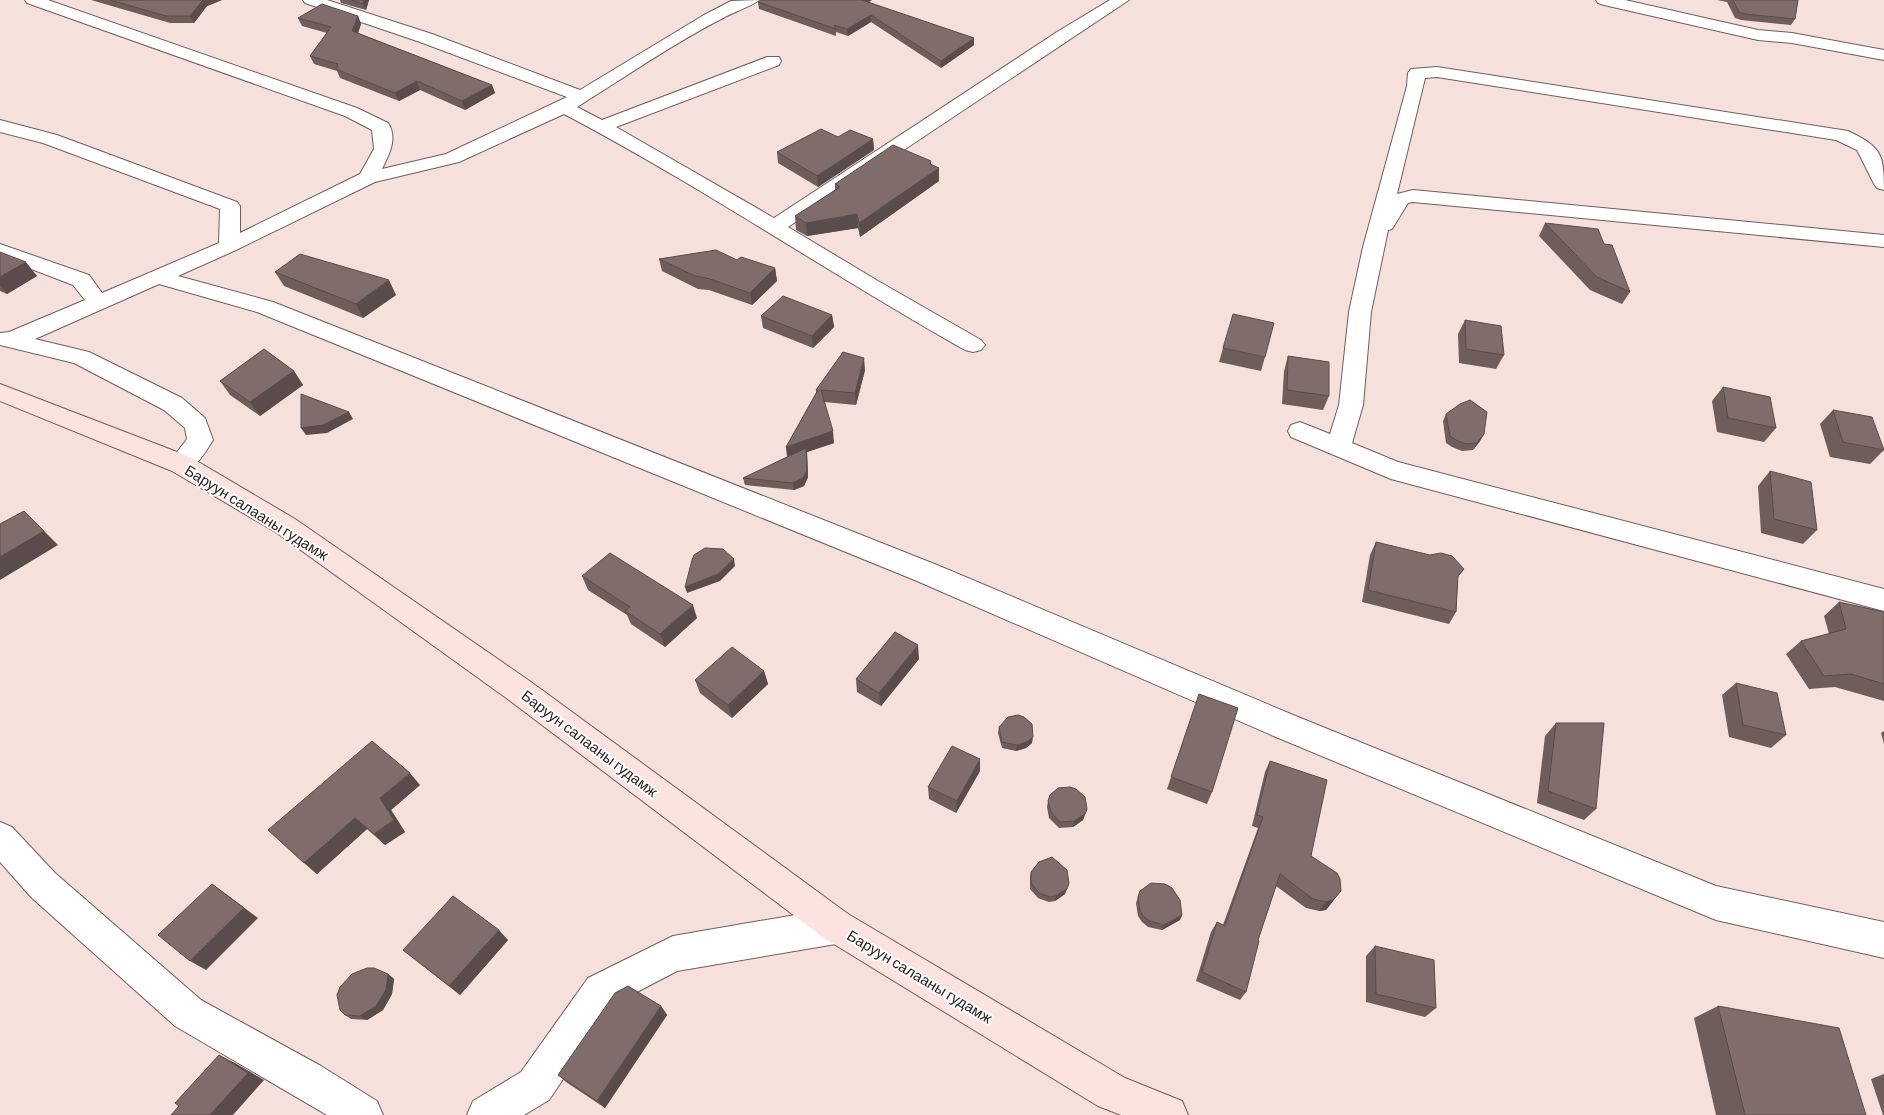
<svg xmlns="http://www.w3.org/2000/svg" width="1884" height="1115" font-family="Barlow,sans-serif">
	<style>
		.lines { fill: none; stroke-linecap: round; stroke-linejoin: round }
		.street-casing { stroke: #705d5a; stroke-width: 2 }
		.secondary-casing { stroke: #705d5a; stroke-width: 2 }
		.street { fill: #fff; fill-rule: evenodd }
		.secondary { fill: #fce3e0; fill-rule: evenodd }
		.wall { fill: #6e5d5b }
		.shaded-wall { fill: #5a4c4a }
		.building { fill: #806c6a; stroke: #5a4c4a }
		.labels { text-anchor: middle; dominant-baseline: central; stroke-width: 4; stroke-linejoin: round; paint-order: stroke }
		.street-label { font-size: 15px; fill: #2a2221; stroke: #fff }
	</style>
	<rect width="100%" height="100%" fill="#f6e0dc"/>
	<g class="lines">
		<g class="street-casing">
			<g id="street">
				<path d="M25 0H48L357 108 388 123C398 138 389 155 382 169L446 154 567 97 420 42 305 3 303 0H327L432 34 580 90 704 15 731 1 759 0C756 4 732 13 725 17 674 43 625 77 577 107L602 120 767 57H779L781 61 779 65 616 127 774 218 1057 32 1110 0H1129L788 227 878 281 981 340 985 345 981 350 973 352 965 350C830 274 701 186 564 114L459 162 375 182 236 250 178 276 273 302 483 385 937 565 1298 717 1716 886 1884 922V958L1716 920 1276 737 917 581 257 312 159 284 35 339 89 352 182 398 205 418 213 440C203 456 192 476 172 471L168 464 187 439 185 428 164 410 74 363 0 345V333L9 332 85 300 73 285 0 257V244L89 275 102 293 219 243 220 209 43 143 0 132V120L57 135 237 202 240 206V233L360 174 374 149 372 130 345 116 27 3Z"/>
				<polygon points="1596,0 1625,0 1758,30 1792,33 1884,50 1884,60 1792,43 1758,40 1604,5 1598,3"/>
				<path d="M1437 67 1848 131C1881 147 1884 153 1884 190L1877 188 1874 184 1857 150 1836 140 1437 77 1425 78 1397 194 1413 190 1884 235V247L1413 202 1408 203 1392 229 1388 230 1371 312 1363 405 1352 443 1398 462 1884 589V611L1391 479 1291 437 1288 431 1291 425 1300 422 1330 434 1339 405 1349 312 1363 247 1407 86 1408 73 1411 69Z"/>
				<polygon points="0,822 12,827 55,873 201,1000 321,1066 377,1101 383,1115 327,1115 175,1026 31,897 0,862"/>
				<polygon points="836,908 848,914 854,926 848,938 836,944 677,971 614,1004 549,1100 524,1115 467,1115 473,1101 521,1072 588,978 673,936"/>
			</g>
		</g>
		<g class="secondary-casing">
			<polygon id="secondary" points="0,384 190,457 295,519 531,682 848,914 1125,1078 1182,1101 1188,1115 1121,1115 1098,1106 824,938 509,700 277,533 172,471 0,401"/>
		</g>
		<use href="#street" class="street"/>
		<use href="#secondary" class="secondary"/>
	</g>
	<g class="wall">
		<polygon points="91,0 222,0 207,6 194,23 170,23"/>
		<polygon points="340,0 369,0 366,10 341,3"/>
		<polygon points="1717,0 1798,0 1795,19 1791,25 1741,20 1735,18 1727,2"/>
		<polygon points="758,2 869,2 974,45 941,68 871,22 848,36 836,32 836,36 759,9"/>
		<polygon points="358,16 361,24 358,33 492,85 495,93 465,110 420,90 399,101 340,78 337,71 314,64 310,56 327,33 302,26 298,18"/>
		<polygon points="838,137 873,139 874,150 818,187 778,163 777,152"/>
		<polygon points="931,164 939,181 860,237 858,228 807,236 796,230 795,216 835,190 835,184"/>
		<polygon points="1545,223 1604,244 1630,292 1622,304 1590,290 1539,236"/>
		<polygon points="0,252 37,276 7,294 0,291"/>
		<polygon points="659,259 737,260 775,268 777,281 752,305 709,290 698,289 662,271"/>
		<polygon points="275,272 396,295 363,318 284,286"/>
		<polygon points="832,315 834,327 813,348 763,328 761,316"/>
		<polygon points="1465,320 1504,355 1496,369 1459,363 1458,334"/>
		<polygon points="1223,348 1265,357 1261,371 1219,362"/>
		<polygon points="1288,356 1329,396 1323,410 1282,404 1284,371"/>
		<polygon points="865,370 856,405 824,402 834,443 807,452 808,477 804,486 794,490 745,485 743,478 787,457 786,447 816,393 816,390"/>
		<polygon points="294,371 303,385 260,416 230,395 220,381"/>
		<polygon points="1723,387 1776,428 1764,442 1717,432 1712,401"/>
		<polygon points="1833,410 1884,450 1870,464 1830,457 1820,424"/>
		<polygon points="1446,414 1484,434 1480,441 1473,450 1462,451 1452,447 1446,443 1443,421"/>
		<polygon points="1770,471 1817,530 1803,544 1761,533 1758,486"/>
		<polygon points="1376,542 1464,569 1458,577 1456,612 1449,624 1362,602 1370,555"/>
		<polygon points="582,576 697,618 665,647 631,624 627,615 588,590"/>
		<polygon points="1839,602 1884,612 1884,701 1835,687 1809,689 1786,654 1801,641 1829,634 1824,616"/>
		<polygon points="919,659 881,706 857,692 856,679"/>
		<polygon points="764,671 768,684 732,718 700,693 695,680"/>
		<polygon points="1736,683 1786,735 1771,748 1729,737 1722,695"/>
		<polygon points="1195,706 1212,792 1207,804 1167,789"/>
		<polygon points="1556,723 1596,809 1584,820 1537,803 1545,736"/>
		<polygon points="999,727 1032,743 1026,748 1016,751 1002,748 998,733"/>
		<polygon points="1884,731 1884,744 1881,733"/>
		<polygon points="1270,761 1311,856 1333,901 1326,910 1319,911 1306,908 1276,886 1258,940 1246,992 1240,1000 1196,981 1211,932 1217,922 1223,925 1258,828 1252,826 1265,772"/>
		<polygon points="980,771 956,813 929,799 928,787"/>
		<polygon points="420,785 391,810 405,832 385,845 367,829 317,874 268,830"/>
		<polygon points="1048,801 1087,809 1083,820 1073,827 1059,828 1049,818 1047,807"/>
		<polygon points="1031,872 1069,883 1065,894 1055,901 1049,902 1038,898 1030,889 1030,877"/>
		<polygon points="1140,891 1182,915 1180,920 1162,930 1148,927 1142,922 1138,916 1136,903"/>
		<polygon points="508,940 460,995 403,950"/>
		<polygon points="1375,946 1436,1008 1425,1017 1366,1002 1366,956"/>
		<polygon points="388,974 394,979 392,994 383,1010 367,1020 351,1019 345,1015"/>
		<polygon points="661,1006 667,1015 605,1108 566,1082 558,1075"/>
		<polygon points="1718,1006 1866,1115 1716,1115 1694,1018"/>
		<polygon points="1884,1074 1884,1115 1883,1115 1871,1079"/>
	</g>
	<g class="shaded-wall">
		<polygon points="203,0 222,0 207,6 194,23 190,16"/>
		<polygon points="364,0 369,0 366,10 363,4"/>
		<polygon points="861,0 872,0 862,7"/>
		<polygon points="871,15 871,22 848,36 847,29"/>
		<polygon points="358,16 361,24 356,39 352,31"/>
		<polygon points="974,38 974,45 941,68 941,61"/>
		<polygon points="417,81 420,90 399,101 395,93"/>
		<polygon points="492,85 495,93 465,110 462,101"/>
		<polygon points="873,139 874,150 818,187 817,176"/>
		<polygon points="931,161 931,173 939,168 939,181 860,237 859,223 930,164"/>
		<polygon points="857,214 858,228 807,236 806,223"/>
		<polygon points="26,262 37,276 7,294 0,285 0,277"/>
		<polygon points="775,268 777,281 752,305 750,293"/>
		<polygon points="389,280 396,295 363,318 356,304"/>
		<polygon points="832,315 834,327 813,348 812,336"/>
		<polygon points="864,358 865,370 856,405 855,393"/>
		<polygon points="294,371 303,385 260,416 250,402"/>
		<polygon points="349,412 353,419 327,433 306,435 301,428"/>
		<polygon points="833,431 834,443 807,452 808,477 804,486 794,490 786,447"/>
		<polygon points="1484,434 1480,441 1473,450 1477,443"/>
		<polygon points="24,511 58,545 0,580 0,557"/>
		<polygon points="734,559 735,566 720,581 687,593 685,587"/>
		<polygon points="693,605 697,618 665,647 660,634"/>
		<polygon points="918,645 919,659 881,706 879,693"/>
		<polygon points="764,671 768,684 732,718 728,705"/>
		<polygon points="1033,737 1032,743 1026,748 1016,751 1017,745"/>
		<polygon points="980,759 980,771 956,813 957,801"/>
		<polygon points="410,773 420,785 391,810 405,832 385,845 374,834 380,798"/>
		<polygon points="1087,809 1083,820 1073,827 1074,821"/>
		<polygon points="355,818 367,829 317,874 304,863"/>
		<polygon points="1069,883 1065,894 1055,901 1056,896"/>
		<polygon points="212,884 258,918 206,970 190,961"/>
		<polygon points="1341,891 1326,910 1319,911 1326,902"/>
		<polygon points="1182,915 1180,920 1162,930 1164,925"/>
		<polygon points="499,930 508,940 460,995 449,986"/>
		<polygon points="388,974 394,979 392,994 383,1010 367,1020 360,1016"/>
		<polygon points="661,1006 667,1015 605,1108 597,1101"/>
		<polygon points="219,1055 235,1063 264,1080 233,1115 210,1115"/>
	</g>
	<g class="building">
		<polygon points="110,0 203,0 190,16 166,16"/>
		<polygon points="351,0 364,0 363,4"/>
		<polygon points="762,0 862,0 974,38 941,61 871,15 847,29 834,25 836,29 758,2"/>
		<polygon points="1733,0 1798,0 1795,19 1745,14 1739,12"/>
		<polygon points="322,4 358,16 352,31 492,85 462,101 417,81 395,93 336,69 338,64 310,56 331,27 298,18"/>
		<polygon points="821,129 838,137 850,130 873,139 817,176 777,152"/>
		<polygon points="893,145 931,161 930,164 939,168 859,223 857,214 806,223 795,216 840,187 835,184"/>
		<polygon points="1545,223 1598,229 1604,244 1612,245 1630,292 1597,277"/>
		<polygon points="716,250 737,260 741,257 775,268 750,293 707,278 695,276 659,259"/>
		<polygon points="0,252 26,262 0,277"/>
		<polygon points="300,254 389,280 356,304 275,272"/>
		<polygon points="783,296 832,315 812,336 761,316"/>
		<polygon points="1233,314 1274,323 1265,357 1223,348"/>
		<polygon points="1465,320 1501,326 1504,355 1466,349"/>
		<polygon points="264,349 294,371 250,402 220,381"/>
		<polygon points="843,352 864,358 855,393 821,390 833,431 786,447 818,390 816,390"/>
		<polygon points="1288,356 1329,362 1329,396 1287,390"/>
		<polygon points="1723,387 1770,397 1776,428 1728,418"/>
		<polygon points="301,394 349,412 323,425 301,428"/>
		<polygon points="1470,400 1487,412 1484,434 1477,443 1466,444 1456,440 1450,436 1446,414 1460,404"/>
		<polygon points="1833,410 1872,417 1884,450 1843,442"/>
		<polygon points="806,448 807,470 803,478 792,483 743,478"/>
		<polygon points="1770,471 1811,482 1817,530 1774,519"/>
		<polygon points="24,511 44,531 0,557 0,524"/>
		<polygon points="1376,542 1430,555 1441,553 1452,556 1464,569 1458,576 1456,612 1368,590"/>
		<polygon points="705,548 723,549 734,559 718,574 685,587 692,560 694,555"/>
		<polygon points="610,553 693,605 660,634 625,611 630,607 582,576"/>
		<polygon points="1839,602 1884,612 1884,684 1851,674 1824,676 1801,641 1846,629"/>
		<polygon points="895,632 918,645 879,693 856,679"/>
		<polygon points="732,647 764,671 728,705 695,680"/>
		<polygon points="1736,683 1777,693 1786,735 1743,725"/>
		<polygon points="1199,694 1238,708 1212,792 1171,777"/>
		<polygon points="1018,715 1024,717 1032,724 1033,737 1027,742 1017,745 1002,742 999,727 1008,717"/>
		<polygon points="1556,723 1604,723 1596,809 1548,791"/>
		<polygon points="372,741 410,773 380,798 394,820 374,834 355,818 304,863 268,830"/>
		<polygon points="952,746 980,759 957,801 928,787"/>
		<polygon points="1270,761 1327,780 1311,856 1337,873 1340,879 1341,891 1333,900 1326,902 1313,899 1280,874 1258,940 1259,941 1246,992 1202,972 1217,922 1225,926 1263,817 1257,815"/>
		<polygon points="1070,787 1076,789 1085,797 1087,809 1085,814 1074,821 1060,822 1051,812 1048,801 1050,795 1058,788"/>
		<polygon points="1052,857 1067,870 1069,883 1067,889 1056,896 1050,897 1039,893 1031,883 1031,872 1039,862"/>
		<polygon points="1151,883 1165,884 1172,888 1180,900 1182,915 1164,925 1150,921 1144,917 1140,911 1138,897 1140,891"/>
		<polygon points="212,884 244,908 190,961 158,935"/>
		<polygon points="453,896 499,930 449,986 403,950"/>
		<polygon points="1375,946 1434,960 1436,1008 1376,994"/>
		<polygon points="367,968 374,968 388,974 386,990 376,1006 360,1016 345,1015 340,1010 337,995 340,987 352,974"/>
		<polygon points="628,986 661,1006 597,1101 558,1075 615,993"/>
		<polygon points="1718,1006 1839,1028 1866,1115 1745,1115"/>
		<polygon points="219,1055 248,1073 210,1115 171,1115 179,1106 175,1103"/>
	</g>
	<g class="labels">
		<g class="street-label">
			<text transform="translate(257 512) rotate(32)">Баруун салааны гудамж</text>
			<text transform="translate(590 743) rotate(37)">Баруун салааны гудамж</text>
			<text transform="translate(920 976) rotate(31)">Баруун салааны гудамж</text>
		</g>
	</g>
</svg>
